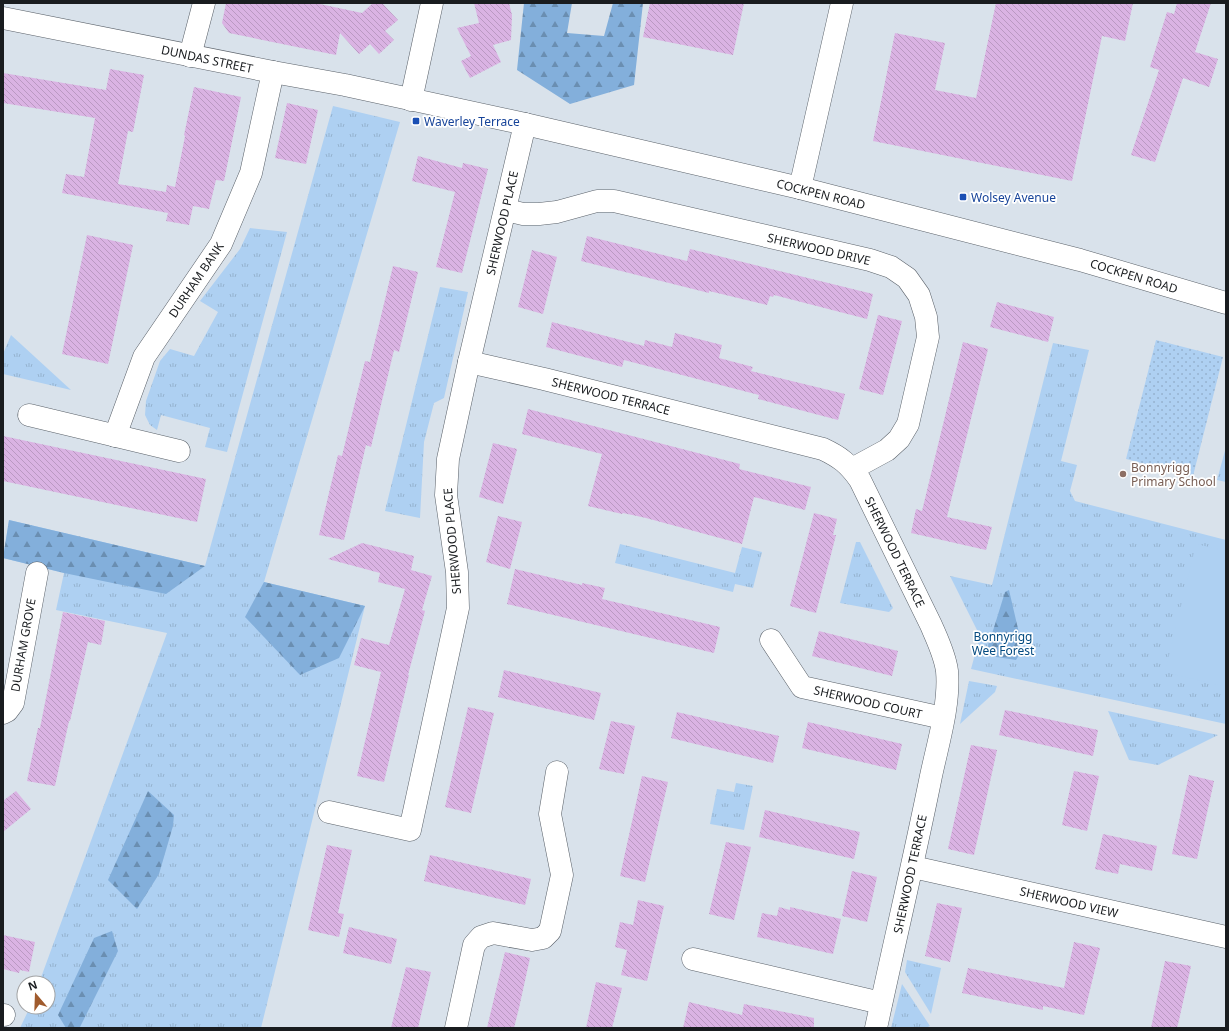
<svg xmlns="http://www.w3.org/2000/svg" width="1229" height="1031" font-family="'Noto Sans',sans-serif">
	<style>
		.grass { fill: url(#grass-tufts) }
		.forest { fill: url(#forest-firs) }
		.garden { fill: url(#garden-dots) }
		.pitch { fill: #aed0f2 }
		.building { fill: url(#building-back-hatch) }
		.lines { fill: none; stroke-linecap: round; stroke-linejoin: round }
		.street-casing { stroke: #5b626a; stroke-width: 23 }
		.secondary-casing { stroke: #5b626a; stroke-width: 23 }
		.street { stroke: #fff; stroke-width: 22 }
		.secondary { stroke: #fff; stroke-width: 22 }
		.transit-dot { fill: #1a4fb4; stroke: #fff; stroke-width: 1.5 }
		.education-dot { fill: #8d6e63; stroke: #fff; stroke-width: 1.5 }
		.labels { text-anchor: middle; dominant-baseline: central; stroke-width: 3.5; stroke-linejoin: round; paint-order: stroke }
		.street-label { font-size: 12px; fill: #191c1f; stroke: #fff }
		.transit-label { font-size: 12px; fill: #164399; stroke: #fff; text-anchor: start }
		.education-label { font-size: 12px; fill: #785e54; stroke: #fff; text-anchor: start }
		.park-label { font-size: 12px; fill: #034a80; stroke: #fff }
	</style>
	<defs>
		<pattern id="grass-tufts" width="24" height="20" patternUnits="userSpaceOnUse"><rect width="24" height="20" fill="#aed0f2"/><path d="M3 7l-1-3M5 7V3M7 7l1-3M15 17l-1-3M17 17v-4M19 17l1-3" fill="none" stroke="#95b2cf"/></pattern>
		<pattern id="forest-firs" width="22" height="20" patternUnits="userSpaceOnUse"><rect width="22" height="20" fill="#83afdb"/><path d="M5 1l3.5 6h-7zM16 11l3.5 6h-7z" fill="#6a8eb1"/></pattern>
		<pattern id="garden-dots" width="8" height="8" patternUnits="userSpaceOnUse"><rect width="8" height="8" fill="#aed0f2"/><path d="M2 2h.1M6 6h.1" fill="none" stroke="#95b2cf" stroke-width="1.8" stroke-linecap="round"/></pattern>
		<pattern id="building-back-hatch" width="6" height="6" patternUnits="userSpaceOnUse"><rect width="6" height="6" fill="#dab3e3"/><path d="M-1 5l2 2M0 0l6 6M5-1l2 2" fill="none" stroke="#ba99c2"/></pattern>
	</defs>
	<rect width="100%" height="100%" fill="#d9e2eb"/>
	<g class="grass">
		<polygon points="333,106 400,122 264,582 365,606 261,1028 20,1028 30,1007 48,1007 48,983 39,983 167,633 56,610 64,573 3,558 9,520 205,566"/>
		<polygon points="250,228 287,232 227,452 205,447 210,428 161,415 157,430 150,425 145,415 146,401 160,361 170,349 194,356 218,312 200,301 240,249"/>
		<polygon points="440,287 468,292 444,398 434,403 424,442 420,518 385,511"/>
		<polygon points="11,335 71,390 3,374 3,354"/>
		<polygon points="1053,343 1089,350 1061,461 1077,465 1070,491 1075,501 1226,540 1226,724 971,669 980,636 950,576 992,585"/>
		<polygon points="1226,447 1226,482 1217,480"/>
		<polygon points="856,542 860,542 893,608 889,612 840,603"/>
		<polygon points="620,544 735,573 742,547 762,552 753,588 735,584 733,592 615,563"/>
		<polygon points="969,681 997,686 995,692 960,724"/>
		<polygon points="1108,711 1218,735 1158,765 1129,760"/>
		<polygon points="736,783 753,786 744,830 710,824 717,789 734,792"/>
		<polygon points="907,960 941,968 931,1014 905,972"/>
		<polygon points="902,984 930,1026 926,1028 891,1028"/>
	</g>
	<g class="forest">
		<polygon points="524,3 572,3 567,33 604,36 613,3 643,3 634,85 570,104 517,70"/>
		<polygon points="9,520 205,566 166,594 64,573 3,558"/>
		<polygon points="264,582 365,606 339,658 300,675 245,617"/>
		<polygon points="1009,590 1019,633 1017,649 1019,655 1016,660 990,656 986,653 1005,592"/>
		<polygon points="148,791 174,815 173,826 159,874 137,909 108,880"/>
		<polygon points="112,931 118,951 80,1027 66,1028 58,1015 94,938"/>
	</g>
	<polygon class="garden" points="1156,340 1223,357 1193,476 1126,459"/>
	<polygon class="pitch" points="1196,544 1226,551 1226,687 1165,672"/>
	<g class="building">
		<polygon points="226,3 315,3 362,13 373,3 382,3 398,20 385,31 394,40 379,54 370,44 359,54 340,33 336,55 229,33 222,23"/>
		<polygon points="474,3 509,3 512,15 511,40 493,45 501,62 470,78 461,61 471,56 457,28 479,23"/>
		<polygon points="650,3 744,3 733,55 643,37"/>
		<polygon points="996,3 1133,3 1125,41 1102,36 1072,181 873,141 895,33 945,43 935,90 976,98"/>
		<polygon points="1177,3 1211,3 1195,52 1218,59 1209,87 1183,78 1155,162 1131,155 1159,70 1150,67 1167,12 1174,14"/>
		<polygon points="110,69 144,75 133,132 128,131 118,184 166,192 167,185 175,187 185,136 184,135 194,87 241,97 224,181 216,180 209,209 193,206 189,225 166,221 168,213 62,193 66,174 84,177 95,118 3,103 3,73 106,90"/>
		<polygon points="287,103 318,110 306,164 275,158"/>
		<polygon points="418,156 462,168 463,163 488,169 462,273 436,267 455,192 412,181"/>
		<polygon points="87,235 133,245 108,364 62,354"/>
		<polygon points="587,236 687,261 690,249 873,294 867,319 774,295 773,297 770,296 767,305 709,291 709,293 581,261"/>
		<polygon points="532,250 557,257 543,314 518,307"/>
		<polygon points="393,266 418,272 399,352 394,350 371,447 366,445 344,540 319,535 338,455 342,456 365,361 370,362"/>
		<polygon points="997,302 1054,317 1048,342 990,327"/>
		<polygon points="878,315 902,321 883,395 859,389"/>
		<polygon points="552,322 644,346 645,340 672,347 675,333 722,345 719,358 753,367 751,371 845,394 838,420 758,399 759,395 624,360 622,367 546,347"/>
		<polygon points="963,342 988,349 947,517 992,527 986,550 911,533 916,509 922,511"/>
		<polygon points="528,409 740,464 739,469 811,487 805,510 754,497 742,544 646,518 623,513 622,514 588,506 602,454 522,434"/>
		<polygon points="3,436 206,479 197,522 3,481"/>
		<polygon points="493,443 517,449 503,504 479,497"/>
		<polygon points="814,513 837,519 833,535 836,535 816,613 790,606"/>
		<polygon points="498,516 522,522 510,569 486,562"/>
		<polygon points="362,543 414,556 411,570 432,576 422,610 425,611 408,675 409,675 384,782 357,776 381,672 354,665 361,638 389,645 405,589 378,582 380,573 328,559"/>
		<polygon points="515,569 582,585 582,583 605,588 602,599 720,627 714,653 507,604"/>
		<polygon points="63,612 105,621 101,645 88,642 70,721 69,721 55,786 27,781 38,728 40,728"/>
		<polygon points="819,631 898,651 892,676 812,656"/>
		<polygon points="504,670 601,693 594,720 498,697"/>
		<polygon points="468,707 494,713 471,813 445,807"/>
		<polygon points="1005,710 1098,730 1093,756 999,735"/>
		<polygon points="677,712 779,736 773,763 671,738"/>
		<polygon points="611,721 635,726 624,774 599,769"/>
		<polygon points="808,722 902,744 896,770 802,748"/>
		<polygon points="971,745 997,750 974,855 948,849"/>
		<polygon points="1074,771 1099,776 1087,831 1062,825"/>
		<polygon points="1189,775 1214,781 1197,859 1172,854"/>
		<polygon points="642,776 668,782 645,882 620,876"/>
		<polygon points="16,791 31,809 3,832 3,801"/>
		<polygon points="765,810 860,832 854,859 759,837"/>
		<polygon points="1103,834 1157,846 1152,871 1120,864 1118,874 1095,869"/>
		<polygon points="726,842 751,847 734,920 709,914"/>
		<polygon points="327,845 352,850 338,913 344,914 339,937 308,930"/>
		<polygon points="430,855 531,879 525,905 424,881"/>
		<polygon points="852,871 877,877 867,922 842,916"/>
		<polygon points="638,900 664,906 647,981 621,975 627,950 615,947 620,922 633,925"/>
		<polygon points="937,903 962,908 950,962 925,956"/>
		<polygon points="779,907 790,910 790,907 841,919 833,954 757,937 762,913 777,916"/>
		<polygon points="349,927 397,939 391,964 343,953"/>
		<polygon points="3,935 35,942 29,972 20,970 19,973 3,969"/>
		<polygon points="1074,942 1100,948 1084,1015 1043,1006 1043,1010 962,993 968,968 1064,988"/>
		<polygon points="505,952 530,958 519,1008 514,1028 487,1028"/>
		<polygon points="1165,961 1191,966 1179,1020 1177,1028 1151,1028"/>
		<polygon points="406,967 431,972 421,1015 418,1028 391,1028"/>
		<polygon points="596,982 622,988 612,1028 586,1028"/>
		<polygon points="689,1002 742,1015 744,1004 814,1018 814,1028 683,1028"/>
	</g>
	<g class="lines">
		<g class="street-casing">
			<g id="street">
				<polyline points="190,56 204,3"/>
				<polyline points="411,100 432,3"/>
				<polyline points="800,188 842,3"/>
				<polyline points="506,210 523,214 539,214 557,212 597,201 614,201 870,260 891,267 907,278 919,295 926,317 928,337 908,424 899,439 887,450 852,469"/>
				<path d="M469 362 544 379 823 449C840 457 849 464 860 480L931 625C937 639 945 655 947 671 950 704 938 743 931 776 914 860 894 944 876 1028"/>
				<polyline points="29,415 179,451"/>
				<polyline points="115,436 144,357 221,244 251,173 273,72"/>
				<polyline points="771,640 802,687 943,718"/>
				<polyline points="3,713 7,711 13,703 37,573"/>
				<polyline points="329,812 410,830 458,608 457,572 446,495 448,459 469,362 525,124"/>
				<polyline points="913,867 1226,937"/>
				<polyline points="693,959 881,1003"/>
				<polyline points="3,1015 4,1015"/>
				<polyline points="456,1028 474,945 481,937 493,933 532,940 543,938 550,931 562,875 550,814 557,772"/>
			</g>
		</g>
		<g class="secondary-casing">
			<polyline id="secondary" points="3,18 273,72 345,85 525,124 800,188 1080,260 1226,303"/>
		</g>
		<use href="#street" class="street"/>
		<use href="#secondary" class="secondary"/>
	</g>
	<g class="transit-dot">
		<rect x="412" y="117" width="8" height="8" rx="2"/>
		<rect x="959" y="193" width="8" height="8" rx="2"/>
	</g>
	<circle class="education-dot" cx="1123" cy="474" r="4"/>
	<g class="labels">
		<g class="street-label">
			<text transform="translate(207 59) rotate(12)">DUNDAS STREET</text>
			<text transform="translate(821 194) rotate(14)">COCKPEN ROAD</text>
			<text transform="translate(502 223) rotate(-77)">SHERWOOD PLACE</text>
			<text transform="translate(819 249) rotate(13)">SHERWOOD DRIVE</text>
			<text transform="translate(1134 276) rotate(17)">COCKPEN ROAD</text>
			<text transform="translate(196 280) rotate(-56)">DURHAM BANK</text>
			<text transform="translate(611 396) rotate(14)">SHERWOOD TERRACE</text>
			<text transform="translate(452 541) rotate(-95)">SHERWOOD PLACE</text>
			<text transform="translate(895 552) rotate(64)">SHERWOOD TERRACE</text>
			<text transform="translate(23 645) rotate(-80)">DURHAM GROVE</text>
			<text transform="translate(868 702) rotate(13)">SHERWOOD COURT</text>
			<text transform="translate(910 874) rotate(-78)">SHERWOOD TERRACE</text>
			<text transform="translate(1069 902) rotate(13)">SHERWOOD VIEW</text>
		</g>
		<g class="transit-label">
			<text x="424" y="121">Waverley Terrace</text>
			<text x="971" y="197">Wolsey Avenue</text>
		</g>
		<g class="education-label">
			<text x="1131" y="467">Bonnyrigg<tspan x="1131" dy="14">Primary School</tspan></text>
		</g>
		<g class="park-label">
			<text x="1003" y="636">Bonnyrigg<tspan x="1003" dy="14">Wee Forest</tspan></text>
		</g>
	</g>
	<rect width="1229" height="1031" fill="none" stroke="#191c1f" stroke-width="8"/>
	<g transform="translate(36 995) rotate(341)"><circle r="19" fill="#ffffff" stroke="#a3a4a5"/>
	<path d="M0-3L7 15L0 10L-7 15Z" fill="#a05b2d"/>
	<text y="-6" font-size="11" font-weight="bold" text-anchor="middle" fill="#191c1f">N</text>
	</g>
</svg>
